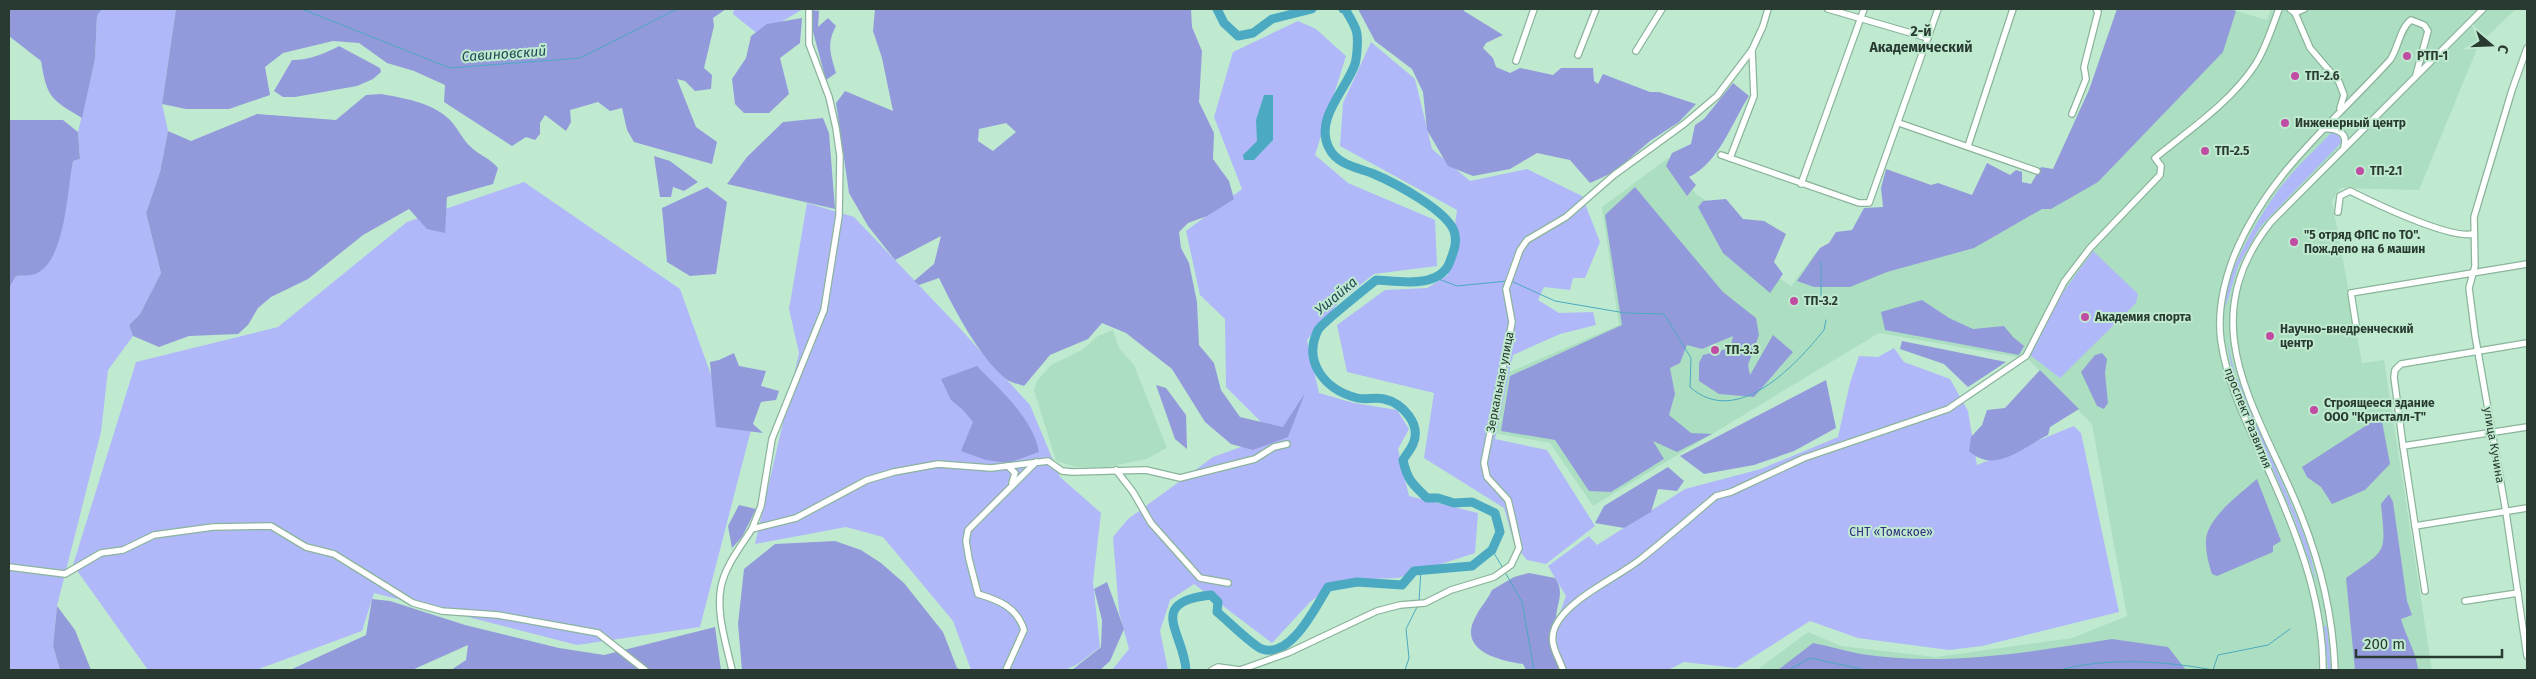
<svg xmlns="http://www.w3.org/2000/svg" width="2536" height="679" font-family="'Fira Sans',sans-serif">
	<style>
		.built { fill: #acdfc1 }
		.green { fill: #b0b8f9 }
		.forest { fill: #939adb; fill-rule: evenodd }
		.water { fill: #4ca9c2 }
		.lines { fill: none; stroke-linecap: round; stroke-linejoin: round }
		.stream { stroke: #4ca9c2; stroke-width: 1 }
		.river { stroke: #4ca9c2; stroke-width: 9 }
		.minor-casing { stroke: #8bb49c; stroke-width: 8 }
		.minor { stroke: #fff; stroke-width: 5.5 }
		.poi-dot { fill: #c14ca3; stroke: #bfead0; stroke-width: 2 }
		.labels { text-anchor: middle; dominant-baseline: central; stroke-width: 4; stroke-linejoin: round; paint-order: stroke }
		.poi-label { font-size: 12px; font-weight: bold; fill: #293a30; stroke: #bfead0; text-anchor: start }
		.street-label { font-size: 12px; fill: #293a30; stroke: #bfead0 }
		.park-label { font-size: 12px; fill: #312f7b; stroke: #bfead0 }
		.neighbourhood-label { font-size: 14px; font-weight: bold; fill: #293a30; stroke: #bfead0 }
		.water-label { font-size: 14px; font-style: italic; fill: #224b57; stroke: #bfead0 }
	</style>
	<rect width="100%" height="100%" fill="#bfead0"/>
	<g class="built">
		<polygon points="2117,9 2230,9 2267,20 2271,9 2516,9 2479,44 2419,190 2341,188 2332,201 2362,363 2384,360 2432,670 1757,670 1808,632 1841,646 1936,657 2072,638 2127,616 2092,424 2028,359 1879,333 1593,506 1550,443 1494,433 1505,374 1619,325 1602,207 1668,158 1696,194 1754,230 1745,255 1791,286 1817,251 2040,197 2089,90"/>
		<polygon points="1113,330 1119,348 1134,365 1167,448 1146,459 1108,467 1076,467 1056,461 1034,390 1037,381 1051,365 1082,350 1098,336"/>
	</g>
	<g class="green">
		<polygon points="102,9 176,9 162,104 168,131 160,172 146,213 161,273 140,314 129,325 133,336 108,370 101,432 57,606 53,646 60,670 9,670 9,288 16,276 36,273 68,183 73,161 80,159 78,132 95,59 97,16"/>
		<polygon points="734,9 803,9 759,35 733,14"/>
		<polygon points="1298,21 1316,29 1346,56 1315,155 1348,183 1435,220 1437,266 1374,274 1340,301 1307,340 1319,393 1354,403 1397,410 1409,429 1398,449 1409,496 1478,513 1475,553 1398,578 1340,580 1310,602 1272,643 1194,584 1170,600 1160,631 1168,670 1112,670 1129,649 1119,612 1113,537 1128,519 1213,457 1274,435 1226,387 1225,319 1200,295 1186,231 1242,189 1214,117 1233,52"/>
		<polygon points="1371,42 1415,79 1432,149 1470,181 1527,169 1582,196 1600,242 1585,278 1573,278 1570,290 1544,287 1538,300 1559,313 1593,312 1596,325 1560,334 1513,355 1495,439 1547,450 1595,526 1546,564 1527,560 1515,546 1504,508 1424,458 1434,393 1347,372 1337,325 1385,290 1427,288 1448,275 1457,210 1340,146 1343,103"/>
		<path d="M2331 133 2340 135 2341 143 2260 227 2238 266 2226 306C2219 281 2267 203 2284 183 2298 165 2315 150 2331 133Z"/>
		<polygon points="524,182 680,289 727,419 752,426 700,627 577,645 374,593 362,631 256,670 148,670 73,565 136,362 278,327 407,222"/>
		<polygon points="807,203 854,217 954,322 1030,405 1060,477 1101,513 1093,582 1100,647 1078,664 1065,670 971,670 953,621 883,537 846,527 755,544 799,353 789,309"/>
		<polygon points="2093,251 2138,294 2136,303 2060,378 2030,355 2050,310"/>
		<polygon points="2227,342 2235,374 2233,375"/>
		<polygon points="1894,348 1904,362 1950,379 1968,411 1977,465 2074,426 2081,433 2119,612 1982,646 1949,650 1858,638 1810,621 1736,668 1684,662 1668,670 1560,670 1548,644 1566,596 1548,566 1589,536 1597,545 1685,489 1761,469 1838,437 1850,383 1859,356 1878,357"/>
		<polygon points="2237,378 2297,517 2308,546 2317,583 2294,518 2237,386 2234,379"/>
		<polygon points="2324,626 2327,626 2331,670 2328,670"/>
	</g>
	<g class="forest">
		<path d="M9 9H102L97 16 95 59 82 118C50 99 47 97 41 61L9 36Z"/>
		<polygon points="176,9 726,9 713,18 714,26 704,68 712,75 711,89 695,91 685,81 677,79 696,127 717,142 712,164 634,142 627,130 622,108 610,111 598,102 570,110 571,122 566,131 545,115 540,123 540,134 535,140 526,137 512,146 444,102 445,85 414,71 387,63 359,43 333,41 283,53 265,67 270,95 229,109 186,109 162,104"/>
		<path d="M875 9H1191L1192 27 1202 51 1199 102 1214 133 1213 159 1229 181 1234 199 1207 216 1188 223 1179 232 1181 248 1189 263 1197 302 1199 345 1214 363 1221 390 1240 417 1283 427 1305 393 1288 437 1253 450 1231 444 1205 422 1172 369 1126 333 1102 323 1088 339 1050 355 1024 386C1019 384 1011 383 1006 379 979 357 954 309 939 278L919 285 914 281 934 264 941 236 895 260 868 226 849 193 836 103 845 91 893 111 882 58 873 31ZM1006 123 1016 132 993 151 978 141 979 129Z"/>
		<polygon points="1358,9 1464,9 1464,11 1503,35 1486,43 1483,48 1493,58 1496,67 1510,73 1520,68 1553,75 1561,68 1593,68 1594,81 1598,84 1603,74 1650,92 1659,92 1696,104 1679,122 1650,141 1614,172 1590,183 1570,160 1537,153 1510,169 1473,176 1448,166 1427,130 1423,92 1412,69 1375,41"/>
		<polygon points="2117,9 2230,9 2236,11 2223,52 2098,182 2051,209 2042,209 1974,248 1887,272 1850,287 1814,287 1797,281 1820,248 1829,243 1836,232 1852,230 1864,208 1883,207 1881,188 1886,169 1931,185 1938,183 1972,195 1987,163 2010,175 2016,170 2022,172 2022,182 2031,184 2041,167 2053,169 2089,90"/>
		<path d="M812 10 819 11 818 27 828 18 836 26C826 44 831 55 836 73L826 80 812 28Z"/>
		<polygon points="802,18 800,43 780,58 789,94 769,113 744,113 735,104 732,79 746,58 751,36 767,24"/>
		<path d="M339 46 380 68 381 72 373 79 357 86 295 97H283L274 91 292 60C309 60 324 54 339 46Z"/>
		<path d="M1733 83 1749 96C1732 122 1719 163 1689 177L1696 185 1687 196 1666 166 1672 153 1691 144 1695 125 1704 119Z"/>
		<path d="M381 94C403 98 431 102 449 119 458 128 463 141 473 149 483 157 488 157 498 168L493 184 447 197 445 233 427 229 409 209 363 235 308 279 271 297 258 308 248 325 238 334 189 336 159 347 133 336 129 325 140 314 161 273 146 213 160 172 168 131 191 141 257 114 336 120 366 95Z"/>
		<polygon points="823,118 829,133 835,209 727,184 747,157 783,122"/>
		<path d="M9 120H63L78 132 80 159 73 161C67 189 66 262 35 274 30 276 22 275 16 276L9 288Z"/>
		<polygon points="654,156 670,161 698,182 684,191 673,187 671,197 660,197"/>
		<polygon points="707,187 727,202 716,274 690,276 667,262 662,208"/>
		<polygon points="1635,187 1723,292 1756,318 1759,335 1748,365 1750,375 1773,335 1793,352 1754,397 1719,394 1699,381 1699,363 1703,355 1730,348 1733,336 1702,349 1687,345 1680,363 1670,368 1675,394 1669,415 1691,433 1712,434 1677,452 1653,441 1664,459 1611,492 1589,491 1555,440 1501,431 1510,376 1622,325 1605,215"/>
		<polygon points="1726,199 1743,219 1764,221 1786,234 1774,262 1783,274 1770,293 1723,253 1698,207 1703,201"/>
		<polygon points="1922,300 1949,318 1973,329 2004,326 2013,337 2024,346 2019,355 1885,330 1881,312"/>
		<polygon points="1902,341 2006,362 1968,387 1944,364 1900,349"/>
		<polygon points="734,353 739,366 766,371 761,386 779,391 776,400 761,402 753,424 763,433 716,427 710,362 719,360"/>
		<polygon points="2102,353 2107,359 2105,373 2108,403 2104,409 2097,406 2081,372 2095,355"/>
		<path d="M977 366C1000 390 1033 418 1039 452L1008 463 986 460 961 451 973 422 963 410 951 400 941 379Z"/>
		<path d="M2040 370 2079 409 2050 427 2048 435C2023 447 1995 475 1969 451L1971 437 1982 425 1987 410 2005 408Z"/>
		<polygon points="1826,380 1836,428 1794,451 1754,465 1704,474 1680,456"/>
		<polygon points="1156,385 1166,388 1186,415 1187,449 1175,439"/>
		<polygon points="2381,416 2390,464 2365,490 2332,504 2321,487 2307,477 2302,467"/>
		<polygon points="1668,467 1684,481 1677,491 1658,489 1651,512 1624,528 1595,523 1604,506"/>
		<path d="M2257 479 2281 541 2273 546V552L2217 576 2212 574C2208 562 2203 543 2208 531 2217 510 2240 494 2257 479Z"/>
		<path d="M2389 494 2393 502 2407 601 2412 615 2401 619C2406 637 2416 651 2418 670H2355L2346 578C2387 549 2386 555 2381 504Z"/>
		<polygon points="739,505 756,509 742,537 732,548 728,526"/>
		<polygon points="835,541 861,550 881,563 904,583 943,632 957,668 961,670 742,670 738,624 744,569 775,544"/>
		<path d="M1529 573 1555 578C1567 594 1553 608 1557 624L1550 635 1561 670H1526L1523 664C1500 661 1456 651 1476 616 1481 606 1487 601 1492 590L1514 577Z"/>
		<polygon points="1107,582 1124,629 1110,661 1100,670 1072,670 1101,647 1102,620 1094,589"/>
		<polygon points="372,599 390,601 465,625 559,648 604,655 715,627 721,670 451,670 466,660 468,645 412,670 290,670 366,635"/>
		<polygon points="57,606 75,630 91,670 60,670 53,646"/>
		<path d="M2112 639 2168 647 2186 670H1778L1813 643C1829 646 1845 651 1861 654 1945 667 2030 652 2112 639Z"/>
	</g>
	<polygon class="water" points="1264,95 1273,95 1273,140 1254,160 1244,160 1243,155 1257,141 1256,120"/>
	<g class="lines">
		<g class="stream">
			<polyline points="302,9 450,68 580,58 677,9"/>
			<polyline points="1821,262 1821,296 1824,307"/>
			<polyline points="1436,278 1457,286 1507,281"/>
			<path d="M1511 281 1555 301 1625 313 1664 314 1691 358 1690 387C1737 429 1796 365 1824 330L1826 320"/>
			<polyline points="1492,550 1503,568"/>
			<polyline points="1505,572 1522,602 1534,670"/>
			<polyline points="1419,601 1421,570"/>
			<polyline points="1405,670 1409,658 1406,629 1418,605"/>
			<polyline points="1789,670 1810,658 1866,670"/>
			<path d="M2060 670C2107 657 2165 661 2213 670L2218 655 2268 645 2290 629"/>
		</g>
		<g class="river">
			<polyline points="1217,9 1224,23 1238,36 1253,33 1272,19 1312,9"/>
			<path d="M1186 670C1184 633 1145 602 1211 595L1218 602 1217 612C1226 619 1253 646 1262 649 1291 659 1316 606 1328 587L1357 582 1402 585 1414 571 1472 566 1492 550 1500 532 1495 513 1472 502 1454 503 1438 498H1427C1412 484 1407 479 1403 460 1406 455 1411 449 1413 444 1422 424 1402 403 1384 399 1375 397 1365 400 1357 398 1326 390 1302 363 1318 330 1322 323 1366 288 1376 280 1398 281 1437 289 1449 264 1453 253 1458 243 1454 231 1446 210 1395 183 1374 174 1359 168 1337 165 1329 148 1314 119 1346 90 1355 64 1357 57 1358 41 1357 34 1356 26 1349 17 1346 10L1343 9"/>
		</g>
		<g class="minor-casing">
			<g id="minor">
				<polyline points="1828,9 1928,38"/>
				<polyline points="2290,9 2295,13 2310,48 2339,82 2344,95 2340,108"/>
				<polyline points="2295,13 2304,9"/>
				<polyline points="2527,48 2512,90 2474,217 2475,266 2469,288 2475,335 2506,512 2527,656"/>
				<polyline points="1636,51 1662,9"/>
				<polyline points="1578,55 1596,9"/>
				<polyline points="1516,61 1534,9"/>
				<polyline points="2072,114 2086,79 2084,67 2098,12 2096,9"/>
				<polyline points="1899,123 2037,171"/>
				<path d="M2322 129C2334 128 2349 131 2344 147"/>
				<polyline points="1968,146 2013,9"/>
				<polyline points="1721,155 1859,203 1869,203 1938,9"/>
				<polyline points="1730,158 1754,96 1752,50"/>
				<polyline points="1801,184 1864,9"/>
				<path d="M2338 212 2340 196 2350 191C2374 203 2449 239 2473 234"/>
				<polyline points="2357,331 2351,293 2527,264"/>
				<polyline points="2527,343 2401,364 2395,370 2394,377 2403,446 2527,427"/>
				<polyline points="2403,446 2425,591"/>
				<polyline points="1008,466 1015,473 1012,483"/>
				<polyline points="1116,470 1133,492 1151,523 1200,578 1228,583"/>
				<polyline points="2415,526 2527,508"/>
				<polyline points="752,529 761,506 772,439 824,310 839,216 840,156 836,128 829,97 809,44 809,9"/>
				<polyline points="9,567 65,574 101,553 123,550 154,535 213,527 271,526 306,547 334,554 413,603 442,611 498,615 598,633 645,670"/>
				<polyline points="2465,601 2518,593"/>
				<path d="M732 670C726 643 716 614 721 587 725 566 741 546 752 529L796 518 867 480 894 472 938 464 991 468 1048 461 1062 471 1073 472 1146 470 1180 478 1255 459 1274 447 1287 444"/>
				<path d="M1006 670 1024 630C1017 607 998 600 978 594L969 559 966 541 968 530 1036 462"/>
				<polyline points="1212,670 1218,667 1240,670"/>
				<polyline points="1240,670 1288,653 1377,611 1400,605 1425,603 1451,590 1494,577 1511,565 1519,548 1510,508 1508,500 1487,477 1484,463 1512,322 1506,289 1520,250 1527,240 1566,217 1614,175 1684,124 1717,96 1752,50 1763,26 1768,9"/>
				<path d="M1563 670C1558 655 1548 643 1555 627 1567 599 1619 577 1642 558 1667 538 1691 517 1716 496L1731 492 1804 458 1948 409 2026 356 2064 282 2090 248 2160 175 2161 166 2155 158C2189 130 2230 103 2255 65 2266 48 2272 27 2279 9"/>
				<path d="M2323 670C2323 605 2301 544 2275 485 2255 439 2228 391 2221 341 2217 312 2224 282 2234 256 2268 173 2332 124 2390 60 2398 49 2400 28 2411 20L2424 25 2428 31 2416 75"/>
				<path d="M2335 670C2333 617 2321 565 2301 515 2261 413 2188 326 2271 222L2483 9"/>
			</g>
		</g>
		<use href="#minor" class="minor"/>
	</g>
	<g class="poi-dot">
		<circle cx="2407" cy="56" r="5"/>
		<circle cx="2295" cy="76" r="5"/>
		<circle cx="2285" cy="123" r="5"/>
		<circle cx="2205" cy="151" r="5"/>
		<circle cx="2360" cy="171" r="5"/>
		<circle cx="2294" cy="242" r="5"/>
		<circle cx="1794" cy="301" r="5"/>
		<circle cx="2085" cy="317" r="5"/>
		<circle cx="2270" cy="336" r="5"/>
		<circle cx="1715" cy="350" r="5"/>
		<circle cx="2314" cy="410" r="5"/>
	</g>
	<g class="labels">
		<g class="poi-label">
			<text x="2417" y="56">РТП-1</text>
			<text x="2305" y="76">ТП-2.6</text>
			<text x="2295" y="123">Инженерный центр</text>
			<text x="2215" y="151">ТП-2.5</text>
			<text x="2370" y="171">ТП-2.1</text>
			<text x="2304" y="235">"5 отряд ФПС по ТО".<tspan x="2304" dy="14">Пож.депо на 6 машин</tspan></text>
			<text x="1804" y="301">ТП-3.2</text>
			<text x="2095" y="317">Академия спорта</text>
			<text x="2280" y="329">Научно-внедренческий<tspan x="2280" dy="14">центр</tspan></text>
			<text x="1725" y="350">ТП-3.3</text>
			<text x="2324" y="403">Строящееся здание<tspan x="2324" dy="14">ООО "Кристалл-Т"</tspan></text>
		</g>
		<g class="street-label">
			<text transform="translate(1500 382) rotate(-79)">Зеркальная улица</text>
			<text transform="translate(2248 418) rotate(68)">проспект Развития</text>
			<text transform="translate(2494 445) rotate(80)">улица Кучина</text>
		</g>
		<g class="park-label">
			<text x="1891" y="532">СНТ «Томское»</text>
		</g>
		<g class="neighbourhood-label">
			<text x="1921" y="31">2-й<tspan x="1921" dy="16">Академический</tspan></text>
		</g>
		<g class="water-label">
			<text transform="translate(504 54) rotate(-4)">Савиновский</text>
			<text transform="translate(1336 296) rotate(-40)">Ушайка</text>
		</g>
	</g>
	<rect width="2536" height="679" fill="none" stroke="#293a30" stroke-width="20"/>
	<g transform="translate(2491 45) rotate(109)" stroke="#bfead0" stroke-width="4" paint-order="stroke">
	<path d="M0-4L9 19L0 12L-9 19Z" fill="#293a30"/>
	<text y="-8" font-size="14" font-weight="bold" text-anchor="middle" fill="#293a30">С</text>
	</g>
	<path d="M2356 649v8h146v-8" fill="none" stroke="#293a30" stroke-width="2.5"/>
	<text x="2364" y="649" font-size="15" fill="#293a30" stroke="#bfead0" stroke-width="4" paint-order="stroke">200 m</text>
</svg>
